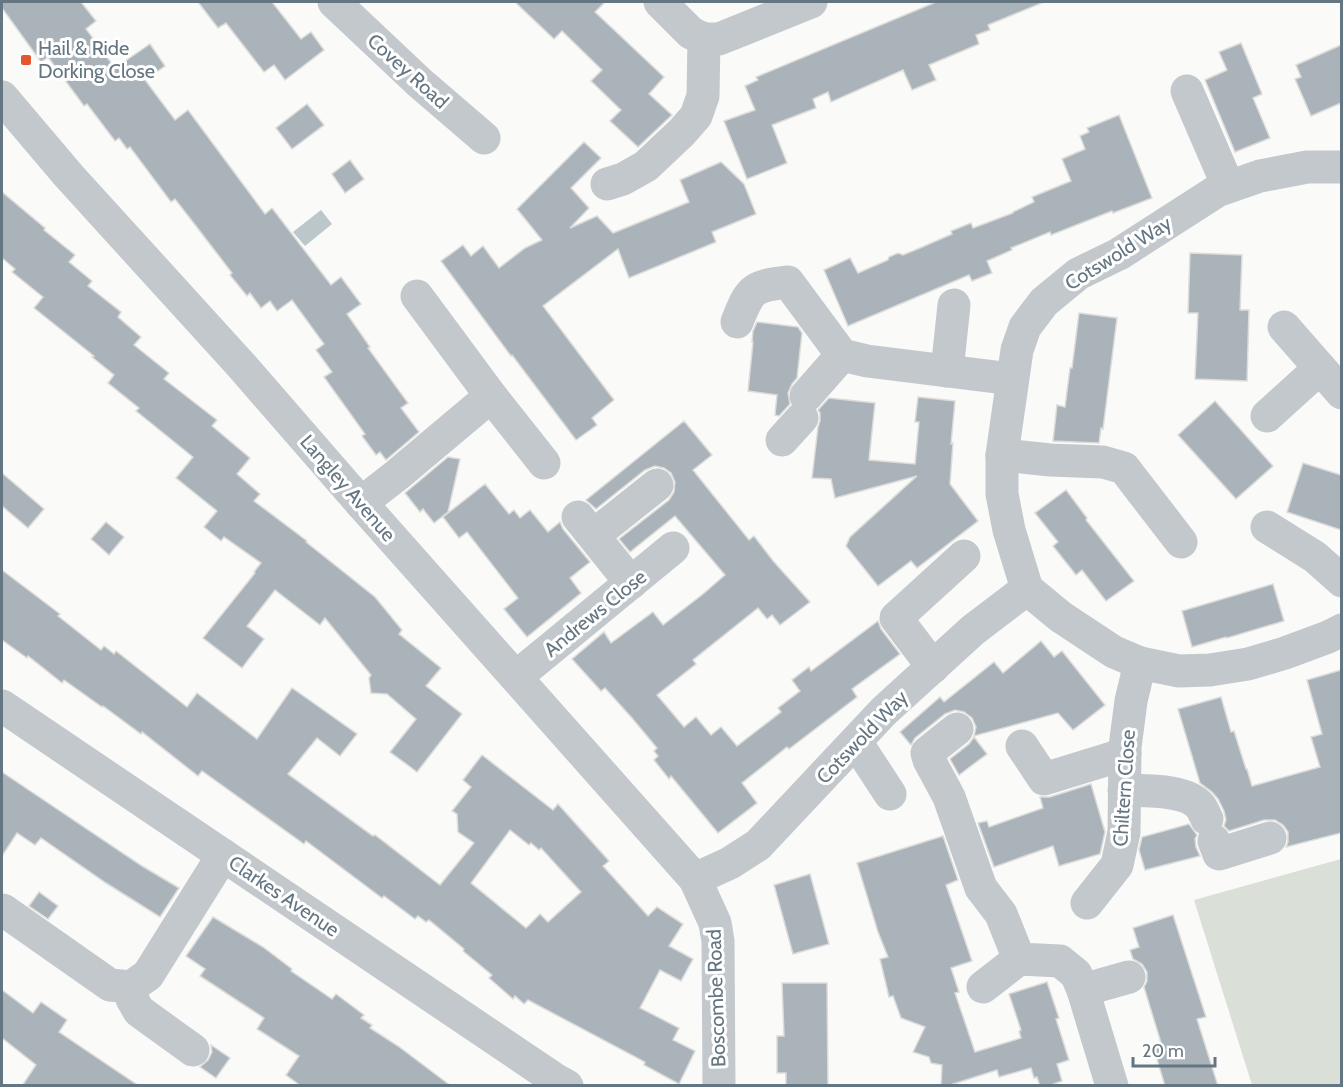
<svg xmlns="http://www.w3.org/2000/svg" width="1343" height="1087" font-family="Cabin,sans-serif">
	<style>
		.green { fill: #dadfd7 }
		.water { fill: #bbc7cb }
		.building { fill: #aab3b9; stroke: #dcdcda; stroke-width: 1.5; fill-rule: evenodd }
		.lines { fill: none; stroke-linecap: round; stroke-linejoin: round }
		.minor { stroke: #c3c8cc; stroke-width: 33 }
		.poi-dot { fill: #e4572e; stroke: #fff; stroke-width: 2 }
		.labels { text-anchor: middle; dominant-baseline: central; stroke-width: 6; stroke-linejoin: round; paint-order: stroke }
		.poi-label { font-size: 20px; fill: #657683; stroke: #fff; text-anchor: start }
		.street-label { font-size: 20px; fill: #657683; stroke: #fff }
	</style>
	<rect width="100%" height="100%" fill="#fafaf8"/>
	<polygon class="green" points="1341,859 1341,1085 1252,1085 1194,900"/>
	<polygon class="water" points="321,210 332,224 305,246 293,232"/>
	<g class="building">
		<polygon points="2,2 81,2 96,21 86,29 115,68 150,44 165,66 145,80 175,120 188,110 265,214 272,208 331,285 341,277 361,304 347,314 370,347 368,348 408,403 401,408 419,432 386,460 380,452 376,455 362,436 365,434 324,377 332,372 316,350 324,344 292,300 277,311 270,301 261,308 250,293 247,296 230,275 232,273 196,226 175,199 171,202 130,147 127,149 119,138 115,141 87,104 84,106 48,57 41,62 2,8"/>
		<polygon points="198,2 272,2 301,39 311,32 324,50 285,80 274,65 264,72 226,23 218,28"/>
		<polygon points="515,2 605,2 595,12 664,77 649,94 672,115 638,147 610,121 621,110 591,81 602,70 562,31 554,39"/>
		<polygon points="936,2 1044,2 988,25 990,30 976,35 979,44 929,65 936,80 912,90 903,70 831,102 828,92 813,99 816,108 772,125 787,163 747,179 724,121 755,110 745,86 758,80 756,77"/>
		<polygon points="1241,43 1262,94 1253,98 1270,138 1235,152 1205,80 1227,70 1219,52"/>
		<polygon points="1341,45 1341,103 1311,116 1295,79 1301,77 1296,65"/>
		<polygon points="307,104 324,125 292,149 276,128"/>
		<polygon points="1119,115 1152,198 1113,213 1112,211 1051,235 1050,232 1011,248 1012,250 987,261 992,273 972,281 969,275 848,326 824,270 850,258 858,273 888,260 889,257 898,253 903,255 920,248 952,234 951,231 971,223 973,228 1013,213 1013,212 1034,202 1032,197 1071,181 1062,159 1085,149 1080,136 1089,132 1087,128"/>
		<polygon points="584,142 601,158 571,188 589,208 570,228 597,216 613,233 689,202 680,180 721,162 744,184 756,214 712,232 716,242 629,278 618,249 543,306 614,400 592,418 597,425 576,440 512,355 511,356 441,261 463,245 471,256 483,246 499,268 525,248 542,240 517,209"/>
		<polygon points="350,160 364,179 345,193 332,174"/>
		<polygon points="2,192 45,228 44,230 75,255 69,262 92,281 88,286 121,312 118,317 141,337 134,345 169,373 164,379 217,420 212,426 250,458 237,474 260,494 254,501 307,541 306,542 375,597 402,630 399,634 441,668 426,686 462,714 417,772 390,752 416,719 387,694 371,693 369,678 371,675 325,618 320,625 275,590 247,626 264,639 242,668 203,638 255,573 254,572 261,563 224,537 221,541 204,527 217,511 176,478 193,457 136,411 139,408 108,383 114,375 92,357 94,356 34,308 43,297 12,272 15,269 2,258"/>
		<polygon points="1190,253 1242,255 1240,310 1249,310 1247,381 1195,379 1198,313 1188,313"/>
		<polygon points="1079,313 1117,318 1103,429 1101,428 1099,443 1053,441 1057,405 1065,407 1070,368 1072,368"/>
		<polygon points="757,322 798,327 802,333 797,378 792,384 788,393 790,404 779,416 775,415 777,395 748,391 753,342 752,342 753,331"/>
		<polygon points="918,397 955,401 951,444 953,443 950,484 978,521 917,568 911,561 878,586 846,546 850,537 917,476 835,498 831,479 812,478 818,427 820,421 820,413 818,410 829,398 875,403 869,460 915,464 919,422 915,422"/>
		<polygon points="1215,401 1273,466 1236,499 1178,435"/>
		<polygon points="684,421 712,455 693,470 749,540 754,536 774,562 810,602 780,625 772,615 767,619 758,608 693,660 696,664 657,695 684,727 696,717 711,735 721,727 737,746 781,712 778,708 800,691 792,680 809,667 811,671 878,621 881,629 900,654 852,689 857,697 789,749 787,747 742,783 757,803 718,833 671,776 669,779 654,760 658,756 654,751 657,748 632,718 605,688 601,691 572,659 604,632 611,643 653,612 663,625 703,594 725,575 675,516 630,552 619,539 669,500 674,492 675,482 671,473 664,468 655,466 645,470 596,509 586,500"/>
		<polygon points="448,457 460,459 448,512 434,523 423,509 420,512 405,493"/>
		<polygon points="1303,463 1341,475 1341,530 1287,512"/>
		<polygon points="2,473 44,509 28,528 2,506"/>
		<polygon points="485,484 509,514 514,510 520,518 530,510 548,532 560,522 563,529 590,562 570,578 581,593 527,637 504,609 518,598 467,532 459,538 443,517"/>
		<polygon points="1066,490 1087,518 1086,520 1134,581 1106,601 1082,570 1076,575 1053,546 1058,542 1035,513"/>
		<polygon points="106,522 124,537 109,555 91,539"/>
		<path d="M2 570 60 614 58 616 101 650 104 646 114 654 116 651 187 707 197 693 257 739 292 688 322 709 357 734 340 756 317 738 288 774 373 836 375 835 440 885 474 843 458 832 457 814 452 811 471 787 463 780 482 755 553 810 558 804 609 861 603 866 648 916 657 907 683 924 669 946 693 959 681 981 660 970 640 1008 679 1028 673 1040 695 1051 679 1084 644 1065 645 1062 528 1000 524 1004 515 996 513 999 489 978 492 975 463 951 464 949 429 920 426 922 418 916 415 919 384 896 382 898 306 841 304 844 202 771 198 776 142 732 141 734 103 706 102 707 64 680 62 683 28 656 27 658 2 640ZM510 830 529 845 531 843 539 850 541 848 581 892 548 922 540 914 526 928 471 883Z"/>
		<polygon points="1273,584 1284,621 1227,638 1226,637 1192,647 1182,611"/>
		<polygon points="1041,641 1054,657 1062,651 1105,705 1073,730 1058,713 974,736 976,727 972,718 964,712 955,710 945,714 915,738 911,745 900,732 940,697 944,702 994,662 1003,673"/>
		<polygon points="1341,670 1341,833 1286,847 1288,842 1288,832 1283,825 1275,820 1264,820 1229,831 1224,826 1226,820 1224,811 1218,799 1212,792 1200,783 1178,709 1221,697 1231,732 1234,731 1246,769 1247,769 1252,786 1320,767 1311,737 1322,734 1307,680"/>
		<polygon points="974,737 987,754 959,775 950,759 969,744"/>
		<polygon points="2,772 142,866 179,888 160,917 106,883 41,838 35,845 17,833 2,856"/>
		<polygon points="1091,784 1105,832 1100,854 1059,866 1053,846 994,867 978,823 987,821 989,827 1043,808 1040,797 1050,797"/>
		<polygon points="1189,824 1197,835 1195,839 1196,847 1200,856 1145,870 1139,850 1142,837"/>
		<polygon points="943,836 958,880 946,885 972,961 951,968 959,992 955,993 975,1052 1021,1038 1019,1031 1021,1030 1009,994 1047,982 1059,1018 1056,1019 1069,1060 1057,1064 1062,1081 1048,1086 1040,1086 1037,1077 1034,1078 1031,1068 999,1077 997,1070 947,1086 941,1086 942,1065 931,1063 929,1057 913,1052 925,1027 901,1018 893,996 889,997 880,959 888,957 878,932 857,863"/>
		<polygon points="810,874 829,944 793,954 774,885"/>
		<polygon points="39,892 58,906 48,919 29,906"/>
		<polygon points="1173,915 1206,1017 1197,1019 1218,1086 1165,1086 1154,1049 1162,1046 1144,987 1147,981 1147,972 1142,964 1133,959 1130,950 1139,947 1133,928"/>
		<polygon points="213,917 263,947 292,969 291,971 332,999 336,994 364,1015 361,1018 372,1025 370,1028 398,1046 451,1086 301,1086 286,1075 299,1056 257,1029 264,1018 200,976 205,969 186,956"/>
		<polygon points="782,983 827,983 828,1086 786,1086 786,1073 777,1073 777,1036 784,1036"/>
		<polygon points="2,990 33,1013 41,1002 67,1020 59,1032 139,1086 22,1086 36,1065 2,1038"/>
		<polygon points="211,1045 230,1058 216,1078 200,1067 208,1060 212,1052"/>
	</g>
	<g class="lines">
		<g class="minor">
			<polyline points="334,2 420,83 484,138"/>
			<polyline points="660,2 691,33 704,39 719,39 811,2"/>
			<polyline points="1187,91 1228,186"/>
			<polyline points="2,97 69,176 241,365 361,503 695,879 715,923 718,941 719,1086"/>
			<polyline points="1342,167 1307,167 1260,176 1217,191 1119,254 1078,274 1044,302 1025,327 1017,350 1002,455 1002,494 1009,530 1027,589 1061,617 1114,652 1140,663 1179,671 1210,670 1248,664 1285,653 1328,637 1342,630"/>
			<polyline points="607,184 623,179 646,166 682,132 696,116 703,96 704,39"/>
			<polyline points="417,296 491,396 544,463"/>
			<path d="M737 322C750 289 752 286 788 282L842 355 867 361 1012 379"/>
			<polyline points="1284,327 1342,393"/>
			<polyline points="947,371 954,305"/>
			<polyline points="806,396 842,355"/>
			<polyline points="1267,416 1320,368"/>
			<polyline points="782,440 802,418"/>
			<polyline points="1002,455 1050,460 1103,462 1124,468 1181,542"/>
			<polyline points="361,503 397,475 491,396"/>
			<polyline points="578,517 631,583"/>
			<polyline points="1267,527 1315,557 1342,581"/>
			<polyline points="594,535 657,485"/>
			<polyline points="933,667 896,618 964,556"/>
			<polyline points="516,677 673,548"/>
			<polyline points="2,706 556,1080 567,1086"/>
			<polyline points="957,729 927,753 929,760 949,797 981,888 1001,914 1019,959 1060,961 1076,974 1083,990 1112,1086"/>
			<polyline points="856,742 890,794"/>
			<polyline points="1022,746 1044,779 1125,754"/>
			<path d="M1124 790C1145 791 1186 789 1200 806 1203 810 1205 815 1207 819"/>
			<polyline points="1214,841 1219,854 1270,838"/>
			<polyline points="695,879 730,863 758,845 884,711 973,630 1027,589"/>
			<polyline points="1087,903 1117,865 1124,832 1125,747 1131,701 1140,663"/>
			<polyline points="3,910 110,985 131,987 148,975 223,855"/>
			<polyline points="131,987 132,999 139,1011 193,1050"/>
			<polyline points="983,987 1019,959"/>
			<polyline points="1083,990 1129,977"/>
		</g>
	</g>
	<rect class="poi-dot" x="20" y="54" width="12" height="12" rx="3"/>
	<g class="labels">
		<g class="poi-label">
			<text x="38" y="48">Hail &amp; Ride<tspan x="38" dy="23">Dorking Close</tspan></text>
		</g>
		<g class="street-label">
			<text transform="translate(408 71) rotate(42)">Covey Road</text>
			<text transform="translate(1118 253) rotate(-32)">Cotswold Way</text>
			<text transform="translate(348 488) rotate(49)">Langley Avenue</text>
			<text transform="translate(595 613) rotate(-39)">Andrews Close</text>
			<text transform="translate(862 737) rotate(-46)">Cotswold Way</text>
			<text transform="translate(1124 788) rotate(-86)">Chiltern Close</text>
			<text transform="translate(284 896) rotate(34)">Clarkes Avenue</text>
			<text transform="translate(716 998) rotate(-92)">Boscombe Road</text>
		</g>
	</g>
	<rect width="1343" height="1087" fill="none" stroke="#657683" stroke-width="6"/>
	<path d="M1133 1057v9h82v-9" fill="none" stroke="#657683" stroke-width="3"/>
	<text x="1142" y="1057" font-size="18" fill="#657683" stroke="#ffffff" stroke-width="4.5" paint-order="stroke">20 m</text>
</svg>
